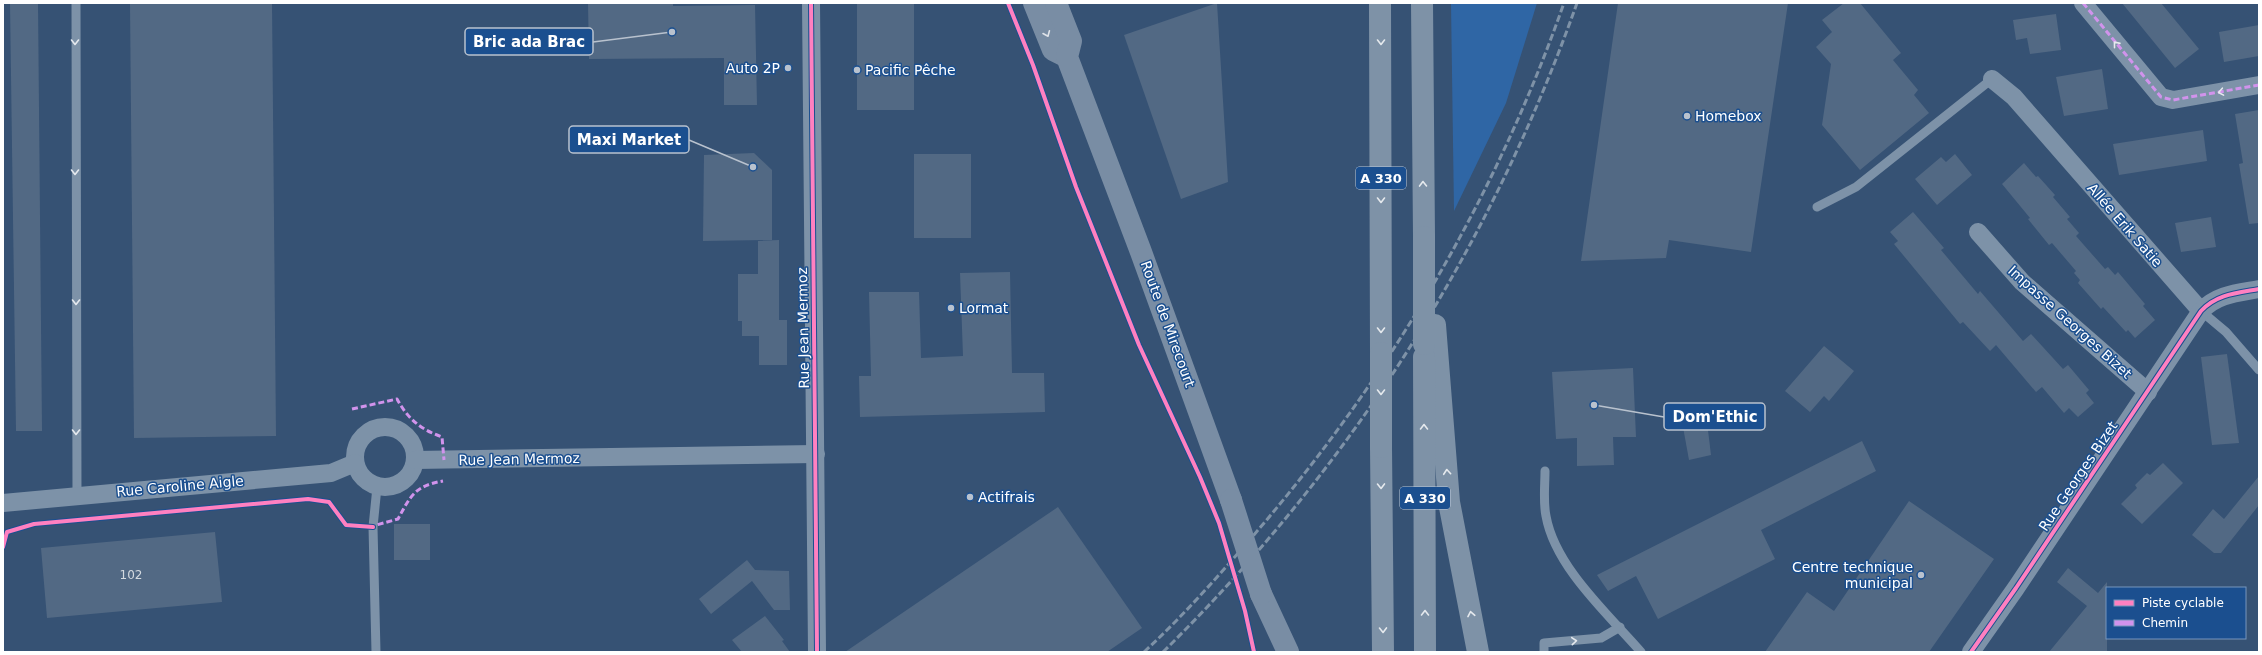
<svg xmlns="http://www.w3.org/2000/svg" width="2262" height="655" font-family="'DejaVu Sans',sans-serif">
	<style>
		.green { fill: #2f66a5 }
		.building { fill: #526984 }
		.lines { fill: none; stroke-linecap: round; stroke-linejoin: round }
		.service { stroke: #7d92a8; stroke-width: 9 }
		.minor { stroke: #7d92a8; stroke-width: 18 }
		.secondary { stroke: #798da4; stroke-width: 22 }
		.motorway { stroke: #7e92a7; stroke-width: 22 }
		.rail { stroke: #7e92a7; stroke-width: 3; stroke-dasharray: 7 3; stroke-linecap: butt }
		.secondary-bridge { stroke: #798da4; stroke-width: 22 }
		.motorway-bridge { stroke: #7e92a7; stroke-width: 22 }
		.quiet { stroke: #d193ec; stroke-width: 3; stroke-dasharray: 6 3; stroke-linecap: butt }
		.cycleway-casing { stroke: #1b4f8f; stroke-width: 6 }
		.cycleway { stroke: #ff80c0; stroke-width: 4 }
		.oneway { stroke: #dee2e8 }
		.oneway2 { stroke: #e5e9ee }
		.oneway3 { stroke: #e5e9ed }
		.poi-dot { fill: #b9c2ce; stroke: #1b4f8f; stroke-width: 1.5 }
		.labels { text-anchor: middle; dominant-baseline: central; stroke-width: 3; stroke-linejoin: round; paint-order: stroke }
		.number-label { font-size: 12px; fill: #d4dae0 }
		.shield { fill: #1b4f8f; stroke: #bbcadd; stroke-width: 1 }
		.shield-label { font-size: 13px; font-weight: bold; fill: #fff }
		.poi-label { font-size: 14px; fill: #fff; stroke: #1b4f8f; text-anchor: start }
		.street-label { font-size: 14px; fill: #fff; stroke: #1b4f8f }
		.leader { fill: none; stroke: #b9c2ce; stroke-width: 1.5 }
		.callout-dot { fill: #b9c2ce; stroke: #1b4f8f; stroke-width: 1.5 }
		.callout { fill: #1b4f8f; stroke: #b9c2ce; stroke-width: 1.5 }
		.callout-label { font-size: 15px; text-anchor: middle; font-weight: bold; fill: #fff }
	</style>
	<rect width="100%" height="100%" fill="#365274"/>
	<polygon class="green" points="1451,3 1537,3 1506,103 1454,211"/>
	<g class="building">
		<polygon points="10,3 38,3 42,431 16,431"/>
		<polygon points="130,3 272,3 276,436 134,438"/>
		<polygon points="588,3 673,3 673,6 755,5 757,105 724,105 724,58 589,59"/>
		<rect x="857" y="3" width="57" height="107"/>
		<polygon points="1217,3 1228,182 1181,199 1124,35"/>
		<polygon points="1618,3 1788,3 1751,252 1669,240 1666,258 1581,261"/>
		<polygon points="1844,3 1860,3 1901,53 1893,60 1918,90 1914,95 1929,113 1860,170 1822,125 1831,64 1816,47 1832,32 1822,20"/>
		<polygon points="2122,3 2161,3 2199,49 2175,68"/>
		<polygon points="2056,14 2061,50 2030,54 2027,38 2016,40 2013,20"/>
		<polygon points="2259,25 2259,56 2224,62 2219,32"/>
		<polygon points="2102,69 2108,109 2064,116 2056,77"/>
		<polygon points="2259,110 2259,223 2249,224 2239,164 2243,163 2235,114"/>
		<polygon points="2203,130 2207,161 2119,175 2113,144"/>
		<polygon points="754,153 772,170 772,240 703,241 704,155"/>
		<rect x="914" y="154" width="57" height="84"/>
		<polygon points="1955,154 1972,175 1937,205 1915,179 1941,157 1946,162"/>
		<polygon points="2024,163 2036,177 2038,176 2055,195 2053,197 2070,217 2067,219 2079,233 2076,236 2105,269 2108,267 2115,275 2118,272 2145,304 2143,306 2155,320 2135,338 2128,330 2126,332 2103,307 2101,309 2078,283 2080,280 2074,273 2076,271 2052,243 2049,245 2028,219 2030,218 2002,184"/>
		<polygon points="1913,212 1944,248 1941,250 1978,294 1980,291 2023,341 2031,334 2063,369 2068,365 2089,390 2086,393 2094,403 2078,417 2069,408 2064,413 2042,387 2036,392 1996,345 1990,351 1963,322 1960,324 1894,244 1898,241 1890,232"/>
		<polygon points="2211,217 2216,247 2181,252 2175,223"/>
		<polygon points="779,240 779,320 787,320 787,365 759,365 759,336 742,336 742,321 738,321 738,274 758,274 758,241"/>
		<polygon points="1010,272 1012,373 1044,373 1045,412 860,417 859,376 871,376 869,292 919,292 921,358 963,356 960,273"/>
		<polygon points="1824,346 1854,371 1829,401 1824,396 1810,412 1785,391"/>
		<polygon points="2227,354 2239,443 2212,445 2201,357"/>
		<polygon points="1633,368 1636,437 1613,437 1614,465 1577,466 1577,438 1556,439 1552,372"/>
		<polygon points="1707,422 1711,455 1689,460 1683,427"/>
		<polygon points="1862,441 1876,471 1761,530 1775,559 1658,619 1636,576 1608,591 1597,575"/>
		<polygon points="2163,463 2183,483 2142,524 2121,504 2137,488 2135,485 2147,473 2150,475"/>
		<polygon points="2259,476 2259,505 2221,553 2214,553 2192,535 2213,509 2224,519"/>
		<polygon points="1909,501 1994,559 1929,652 1765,652 1807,592 1834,611"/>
		<polygon points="1058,507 1142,628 1107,652 845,652"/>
		<rect x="394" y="524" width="36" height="36"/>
		<polygon points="215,532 222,602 47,618 41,548"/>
		<polygon points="747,560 755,570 789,571 790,610 774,610 752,581 711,614 699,599"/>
		<polygon points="2068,568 2098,593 2107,582 2107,652 2049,652 2087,606 2057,582"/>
		<polygon points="765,616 784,640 782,641 790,652 742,652 732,640"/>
	</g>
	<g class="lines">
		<g class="service">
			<polyline points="76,3 77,496"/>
			<polyline points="1817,207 1856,187 1992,79"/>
			<polyline points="2201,311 2226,332 2259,370"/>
			<path d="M1545 471C1545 485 1543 502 1546 516 1555 567 1608 614 1641 652"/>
			<polyline points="376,652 373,527 377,487"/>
			<polyline points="1544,652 1544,643 1601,638 1620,627"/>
		</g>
		<g class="minor">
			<polyline points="811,3 817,652"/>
			<polyline points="2083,3 2161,97 2173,100 2259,85"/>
			<polyline points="1992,79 2014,97 2201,311"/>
			<polyline points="1978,232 2022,282 2148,392"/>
			<circle cx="385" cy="457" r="30"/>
			<polyline points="415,460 816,454"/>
			<polyline points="3,503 331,473 355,463"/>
			<path d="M1971 652 2016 588 2201 311C2217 294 2237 293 2259 289"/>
		</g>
		<g class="secondary">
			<polyline points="1034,3 1053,50 1067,57"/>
			<polyline points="1056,3 1071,41 1067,57 1141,252 1231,500"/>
			<polyline points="1261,594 1288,652"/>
		</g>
		<g class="motorway">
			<polyline points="1380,3 1381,353"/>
			<polyline points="1422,3 1424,237"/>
			<polyline points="1435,325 1449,502 1478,652"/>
			<polyline points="1424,357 1425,652"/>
			<polyline points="1381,447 1383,652"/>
		</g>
		<g class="rail">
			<path d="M1144 652C1181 618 1214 581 1246 544 1385 385 1494 202 1564 3"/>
			<path d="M1163 652C1350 468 1489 251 1577 3"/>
		</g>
		<polyline class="secondary-bridge" points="1231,500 1261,594"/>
		<g class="motorway-bridge">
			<polyline points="1424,237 1424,344"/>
			<polyline points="1381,353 1381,447"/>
		</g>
		<g class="quiet">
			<polyline points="2083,3 2161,97 2173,100 2259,85"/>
			<path d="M352 409 397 399C408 419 420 429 442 437L444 460"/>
			<path d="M369 527 398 519C411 495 415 486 443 481"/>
		</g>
		<g class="cycleway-casing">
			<g id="cycleway">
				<polyline points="811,3 817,652"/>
				<polyline points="1008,3 1033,65 1076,187 1139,345 1200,477 1219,523 1245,611 1254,652"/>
				<polyline points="3,547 7,532 34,524 308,499 329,502 346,525 373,527"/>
				<path d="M1971 652 2016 588 2201 311C2217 294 2237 293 2259 289"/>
			</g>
		</g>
		<use href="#cycleway" class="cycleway"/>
	</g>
	<defs><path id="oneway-chevron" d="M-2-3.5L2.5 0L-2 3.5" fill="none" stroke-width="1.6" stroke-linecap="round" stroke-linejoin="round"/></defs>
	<use class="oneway" href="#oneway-chevron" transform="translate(1047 34) rotate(67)"/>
	<g class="oneway2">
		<use href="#oneway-chevron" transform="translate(75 42) rotate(90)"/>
		<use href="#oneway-chevron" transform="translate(2116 44) rotate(-129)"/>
		<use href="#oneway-chevron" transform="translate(2221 92) rotate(170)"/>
		<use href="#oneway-chevron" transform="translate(75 172) rotate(90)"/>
		<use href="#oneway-chevron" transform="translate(76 302) rotate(90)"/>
		<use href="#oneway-chevron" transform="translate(76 432) rotate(90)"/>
		<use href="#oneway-chevron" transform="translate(1574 641) rotate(-5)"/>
	</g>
	<g class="oneway3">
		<use href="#oneway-chevron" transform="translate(1381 42) rotate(90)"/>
		<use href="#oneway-chevron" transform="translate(1423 184) rotate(-91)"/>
		<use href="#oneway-chevron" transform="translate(1381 200) rotate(90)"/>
		<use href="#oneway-chevron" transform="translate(1381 330) rotate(90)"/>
		<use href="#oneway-chevron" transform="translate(1381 392) rotate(90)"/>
		<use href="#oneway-chevron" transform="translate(1424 427) rotate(-90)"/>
		<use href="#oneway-chevron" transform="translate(1447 472) rotate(-95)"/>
		<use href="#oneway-chevron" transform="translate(1381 486) rotate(89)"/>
		<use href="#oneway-chevron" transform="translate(1425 613) rotate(-90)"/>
		<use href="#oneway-chevron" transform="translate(1471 614) rotate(-101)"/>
		<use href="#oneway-chevron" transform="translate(1383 630) rotate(89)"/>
	</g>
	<g class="poi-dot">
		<circle cx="788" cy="68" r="4"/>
		<circle cx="857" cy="70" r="4"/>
		<circle cx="1687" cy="116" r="4"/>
		<circle cx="951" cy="308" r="4"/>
		<circle cx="970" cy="497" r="4"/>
		<circle cx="1921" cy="575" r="4"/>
	</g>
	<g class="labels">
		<g class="number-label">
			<text x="131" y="575">102</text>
		</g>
		<g class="shield">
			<rect x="1356" y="167" width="50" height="22" rx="3"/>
			<rect x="1400" y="487" width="50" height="22" rx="3"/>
		</g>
		<g class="shield-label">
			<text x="1381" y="178">A 330</text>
			<text x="1425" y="498">A 330</text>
		</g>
		<g class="poi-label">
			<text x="780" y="68" text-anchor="end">Auto 2P</text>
			<text x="865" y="70">Pacific Pêche</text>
			<text x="1695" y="116">Homebox</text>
			<text x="959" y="308">Lormat</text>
			<text x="978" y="497">Actifrais</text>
			<text x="1913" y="567" text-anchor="end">Centre technique<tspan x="1913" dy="16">municipal</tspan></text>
		</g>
		<g class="street-label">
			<text transform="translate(2125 225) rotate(49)">Allée Erik Satie</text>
			<text transform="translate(2070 322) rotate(42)">Impasse Georges Bizet</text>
			<text transform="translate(1168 324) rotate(70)">Route de Mirecourt</text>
			<text transform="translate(803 328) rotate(-91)">Rue Jean Mermoz</text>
			<text transform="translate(519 459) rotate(-1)">Rue Jean Mermoz</text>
			<text transform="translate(2078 476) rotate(-56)">Rue Georges Bizet</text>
			<text transform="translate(180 486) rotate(-5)">Rue Caroline Aigle</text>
		</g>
	</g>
	<path class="leader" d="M672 32L593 42M753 167L689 140M1594 405L1664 417"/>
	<g class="callout-dot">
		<circle cx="672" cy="32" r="4"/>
		<circle cx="753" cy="167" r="4"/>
		<circle cx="1594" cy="405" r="4"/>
	</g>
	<g class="callout">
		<rect x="465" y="28" width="128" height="27" rx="4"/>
		<rect x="569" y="126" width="120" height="27" rx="4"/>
		<rect x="1664" y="403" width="101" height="27" rx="4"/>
	</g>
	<g class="callout-label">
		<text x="529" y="47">Bric ada Brac</text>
		<text x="629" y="145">Maxi Market</text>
		<text x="1715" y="422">Dom'Ethic</text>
	</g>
	<rect width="2262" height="655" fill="none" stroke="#ffffff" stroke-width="8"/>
	<rect x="2106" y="587" width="140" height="52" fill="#1b4f8f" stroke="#7695bc"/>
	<rect x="2114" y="600" width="20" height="6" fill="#ff80c0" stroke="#7695bc"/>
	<text x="2142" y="607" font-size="12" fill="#ffffff">Piste cyclable</text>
	<rect x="2114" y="620" width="20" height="6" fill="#d193ec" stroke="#7695bc"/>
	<text x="2142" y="627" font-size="12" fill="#ffffff">Chemin</text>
</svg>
